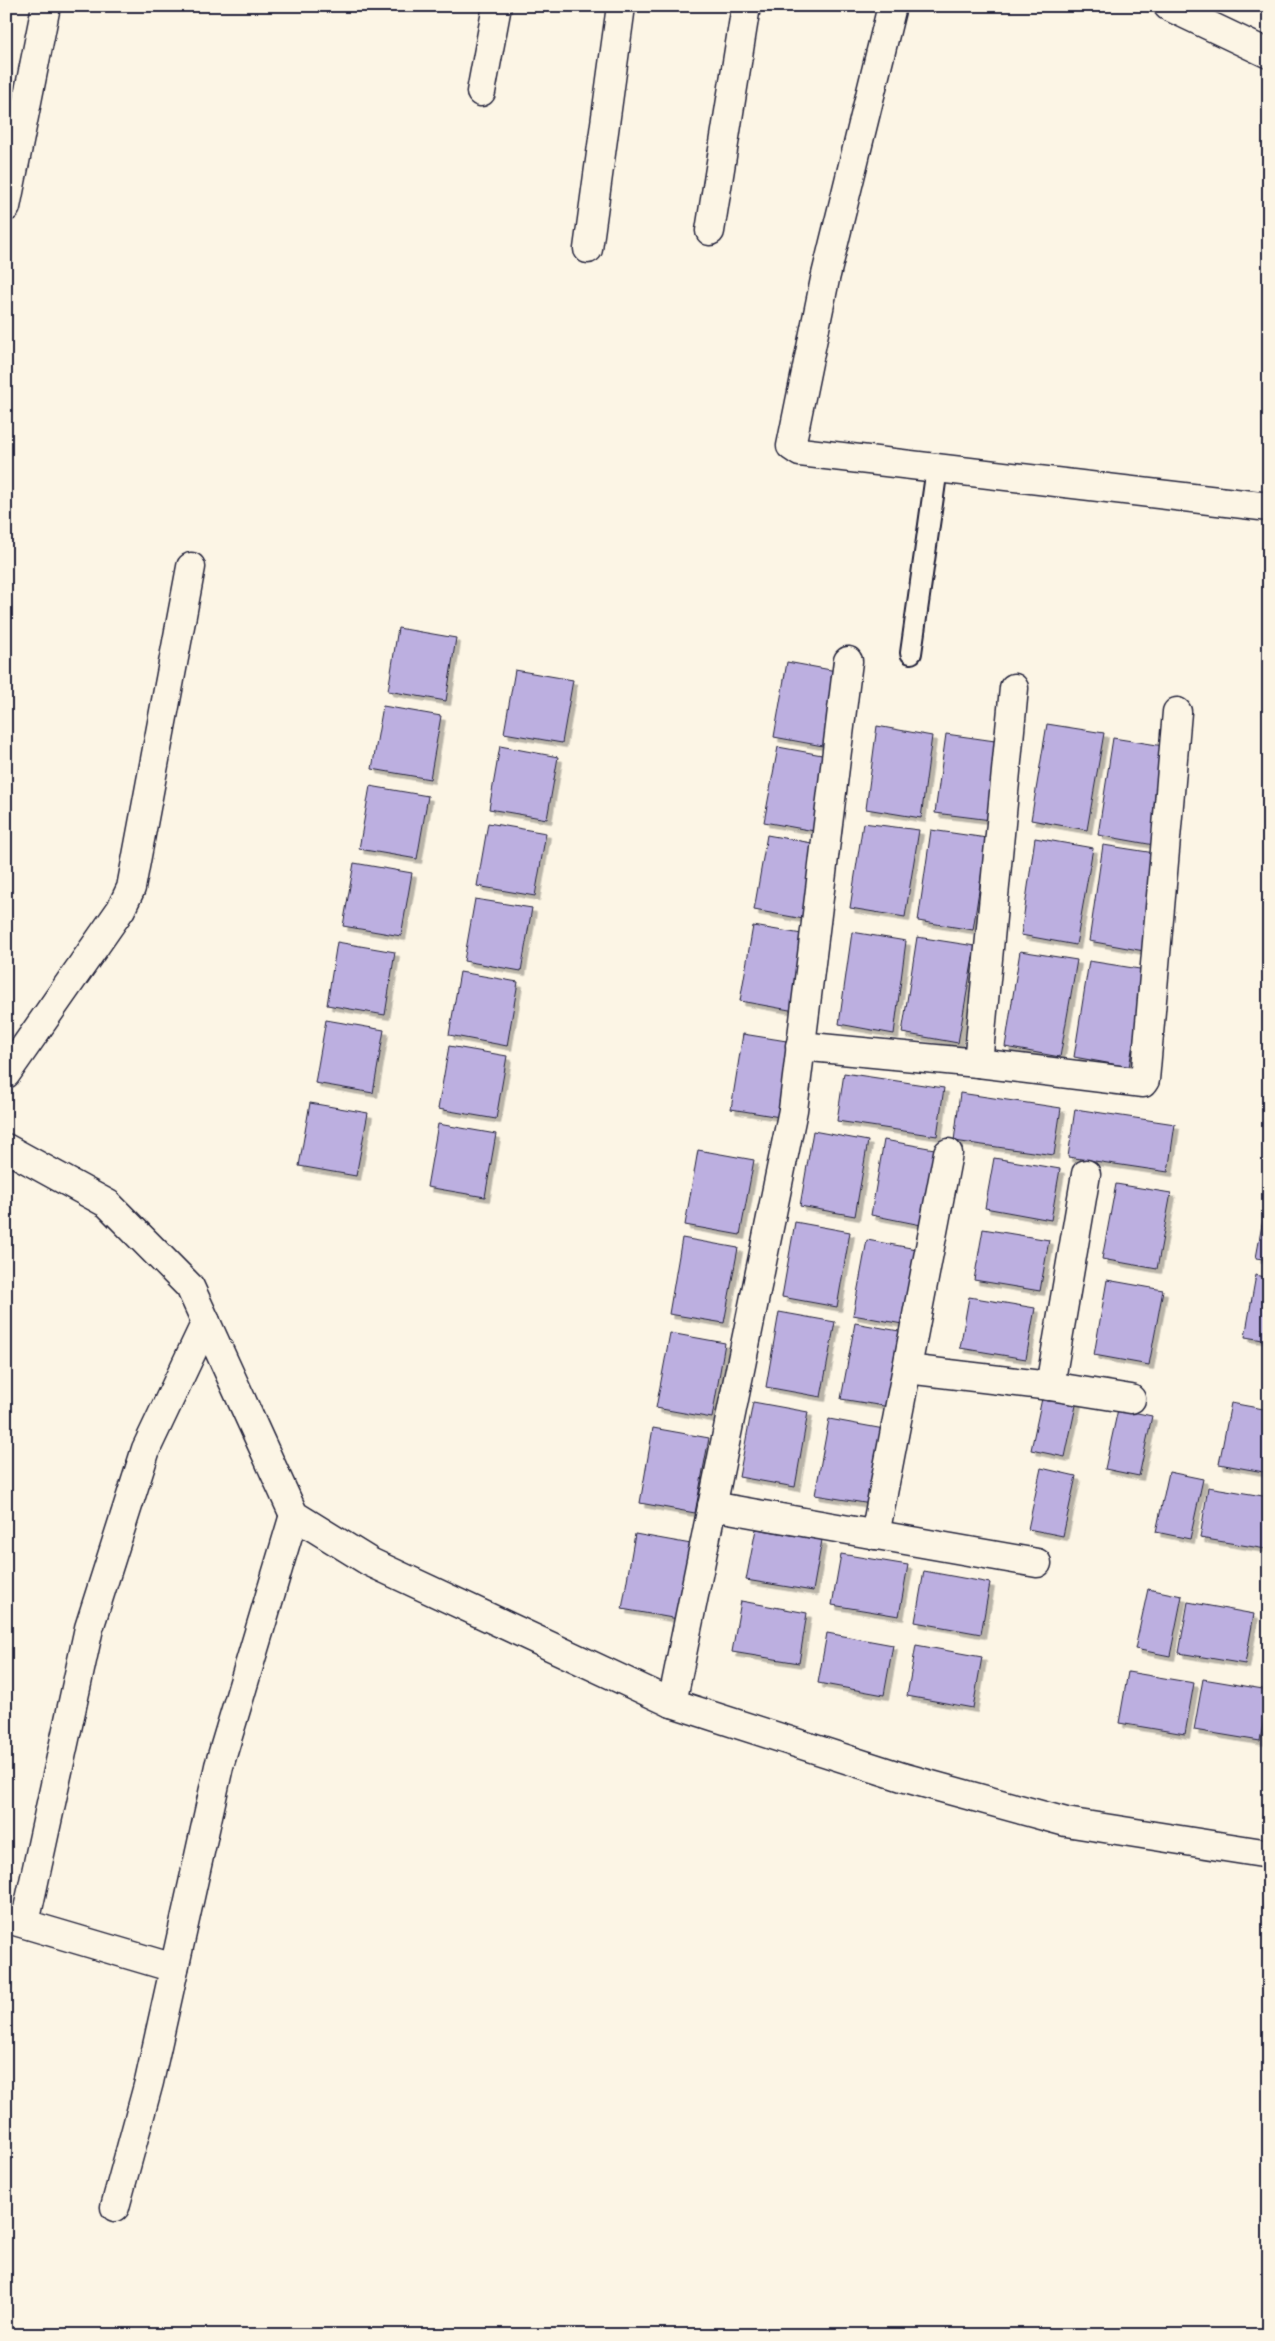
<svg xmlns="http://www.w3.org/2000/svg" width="1275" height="2341" font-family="'Architects Daughter',sans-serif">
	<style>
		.building { fill: #bcafe0; stroke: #22223b; filter: url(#shadow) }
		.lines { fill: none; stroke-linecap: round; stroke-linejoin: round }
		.service-casing { stroke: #22223b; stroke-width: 24 }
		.minor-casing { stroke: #22223b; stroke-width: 31 }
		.service { stroke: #fcf5e5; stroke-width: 20 }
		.minor { stroke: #fcf5e5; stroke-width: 28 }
	</style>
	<defs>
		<filter id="shadow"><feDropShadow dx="4.5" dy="4.5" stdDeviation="0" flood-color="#0004"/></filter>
	</defs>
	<rect width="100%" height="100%" fill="#fcf5e5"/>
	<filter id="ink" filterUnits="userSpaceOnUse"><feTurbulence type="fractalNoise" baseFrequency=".02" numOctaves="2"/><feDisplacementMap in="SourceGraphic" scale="10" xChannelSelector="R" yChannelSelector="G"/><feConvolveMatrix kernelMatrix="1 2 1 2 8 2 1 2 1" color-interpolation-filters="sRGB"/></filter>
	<g filter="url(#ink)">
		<g class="building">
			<polygon points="398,628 456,638 446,701 388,691"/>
			<polygon points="787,662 842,672 828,747 774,737"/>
			<polygon points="515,670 573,680 562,743 504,733"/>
			<polygon points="383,706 441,716 430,779 372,769"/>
			<polygon points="1047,724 1104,733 1087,830 1031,820"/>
			<polygon points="877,726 932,736 921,818 866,809"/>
			<polygon points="946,734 1002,742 991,820 935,813"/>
			<polygon points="1113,738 1170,747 1154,845 1098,835"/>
			<polygon points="500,746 558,757 547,819 489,809"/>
			<polygon points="778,747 833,757 820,832 764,822"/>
			<polygon points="370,786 428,796 417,859 359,849"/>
			<polygon points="488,823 546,833 535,896 477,886"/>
			<polygon points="863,823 919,830 905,917 850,908"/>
			<polygon points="931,830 987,838 973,930 918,921"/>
			<polygon points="767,835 823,845 809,920 754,910"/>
			<polygon points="1035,838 1093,848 1076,945 1021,935"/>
			<polygon points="1103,845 1161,854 1144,951 1089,941"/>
			<polygon points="354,863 412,873 401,936 343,926"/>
			<polygon points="475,899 532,908 521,971 464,961"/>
			<polygon points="753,926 808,935 795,1011 740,1001"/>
			<polygon points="852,932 906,941 894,1034 839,1024"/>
			<polygon points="917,937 975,946 958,1043 902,1033"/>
			<polygon points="337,942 395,952 385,1015 327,1005"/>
			<polygon points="1020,951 1077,960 1060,1057 1005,1047"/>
			<polygon points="1089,961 1146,970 1129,1067 1074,1057"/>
			<polygon points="460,972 518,982 507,1046 449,1035"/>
			<polygon points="326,1020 384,1030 373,1093 315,1083"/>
			<polygon points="743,1034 799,1043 786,1118 731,1109"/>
			<polygon points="449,1046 507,1056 496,1119 438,1109"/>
			<polygon points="844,1073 944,1088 937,1136 837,1121"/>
			<polygon points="960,1093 1061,1108 1054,1155 954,1141"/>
			<polygon points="310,1103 368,1113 356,1176 299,1166"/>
			<polygon points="1075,1109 1175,1124 1168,1172 1068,1157"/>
			<polygon points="438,1124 496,1134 485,1197 427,1187"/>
			<polygon points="813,1131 868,1141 855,1216 800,1206"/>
			<polygon points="884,1140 940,1150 926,1226 871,1215"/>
			<polygon points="698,1150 754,1160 740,1235 685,1225"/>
			<polygon points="994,1158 1060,1169 1051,1220 985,1208"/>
			<polygon points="1116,1184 1171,1193 1157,1269 1102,1259"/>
			<polygon points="1267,1197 1269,1197 1269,1260 1256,1258"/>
			<polygon points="795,1222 850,1232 837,1307 782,1297"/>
			<polygon points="983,1229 1049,1240 1040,1291 974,1280"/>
			<polygon points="682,1238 738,1248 724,1323 669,1314"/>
			<polygon points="867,1240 922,1250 908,1325 853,1315"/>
			<polygon points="1256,1275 1269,1278 1269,1341 1245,1337"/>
			<polygon points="1107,1280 1163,1290 1149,1365 1094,1355"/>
			<polygon points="969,1297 1035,1308 1026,1359 960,1348"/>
			<polygon points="779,1312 835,1322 821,1397 766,1387"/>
			<polygon points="855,1323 910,1333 896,1408 841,1399"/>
			<polygon points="670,1333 725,1343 712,1418 656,1408"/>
			<polygon points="1044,1389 1078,1396 1065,1457 1031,1450"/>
			<polygon points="753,1402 808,1412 795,1487 739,1477"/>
			<polygon points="1231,1403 1269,1410 1269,1473 1219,1464"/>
			<polygon points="1118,1409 1152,1416 1139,1476 1105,1469"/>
			<polygon points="829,1419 884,1429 871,1504 815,1495"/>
			<polygon points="653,1428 709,1438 695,1513 640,1503"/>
			<polygon points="1041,1468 1076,1476 1063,1536 1028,1529"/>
			<polygon points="1169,1472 1203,1479 1190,1539 1156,1532"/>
			<polygon points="1208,1487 1269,1497 1269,1533 1266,1549 1200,1538"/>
			<polygon points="756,1529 822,1540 813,1591 746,1580"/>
			<polygon points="635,1534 691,1544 678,1619 622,1609"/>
			<polygon points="841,1554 908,1565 899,1616 832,1605"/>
			<polygon points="924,1571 990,1583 981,1634 915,1622"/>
			<polygon points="1148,1589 1182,1596 1170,1656 1135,1649"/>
			<polygon points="741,1601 807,1613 799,1663 732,1652"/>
			<polygon points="1188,1602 1254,1614 1245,1664 1179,1653"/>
			<polygon points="827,1633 893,1645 884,1695 818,1683"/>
			<polygon points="916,1645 982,1657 973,1708 907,1696"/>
			<polygon points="1128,1672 1194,1683 1185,1734 1119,1723"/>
			<polygon points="1203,1679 1269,1690 1260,1741 1194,1730"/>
		</g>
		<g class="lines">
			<g class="service-casing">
				<polyline id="service" points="911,653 937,468"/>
			</g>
			<g class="minor-casing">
				<g id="minor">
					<polyline points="892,6 825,279 791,446 800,452 1269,507"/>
					<polyline points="1168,6 1269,54"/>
					<polyline points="481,92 497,6"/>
					<polyline points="6,207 46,6"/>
					<polyline points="710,231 746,6"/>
					<polyline points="588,249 621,6"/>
					<polyline points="800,1046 978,1063 1143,1083 1145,1080 1177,712"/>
					<polyline points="978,1063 1014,688"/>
					<polyline points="6,1074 121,909 131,888 191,567"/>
					<polyline points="6,1148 108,1204 190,1287 294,1515 370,1562 672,1703 902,1777 1066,1822 1269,1854"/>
					<polyline points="907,1369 1050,1386 1086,1174"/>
					<polyline points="1050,1386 1131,1399"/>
					<polyline points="712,1506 1037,1563"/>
					<polyline points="875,1535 948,1153"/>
					<polyline points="672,1703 793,1110 848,661"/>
					<polyline points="8,1919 174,1968"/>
					<polyline points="25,1923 89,1628 146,1449 206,1322"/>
					<polyline points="115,2207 149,2082 219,1766 294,1515"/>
				</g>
			</g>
			<use href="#service" class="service"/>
			<use href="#minor" class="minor"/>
		</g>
	</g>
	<rect width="1275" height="2341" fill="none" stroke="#fcf5e5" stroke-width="25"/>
	<rect x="12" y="12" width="1250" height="2316" fill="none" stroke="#22223b" stroke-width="2" filter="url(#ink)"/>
</svg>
